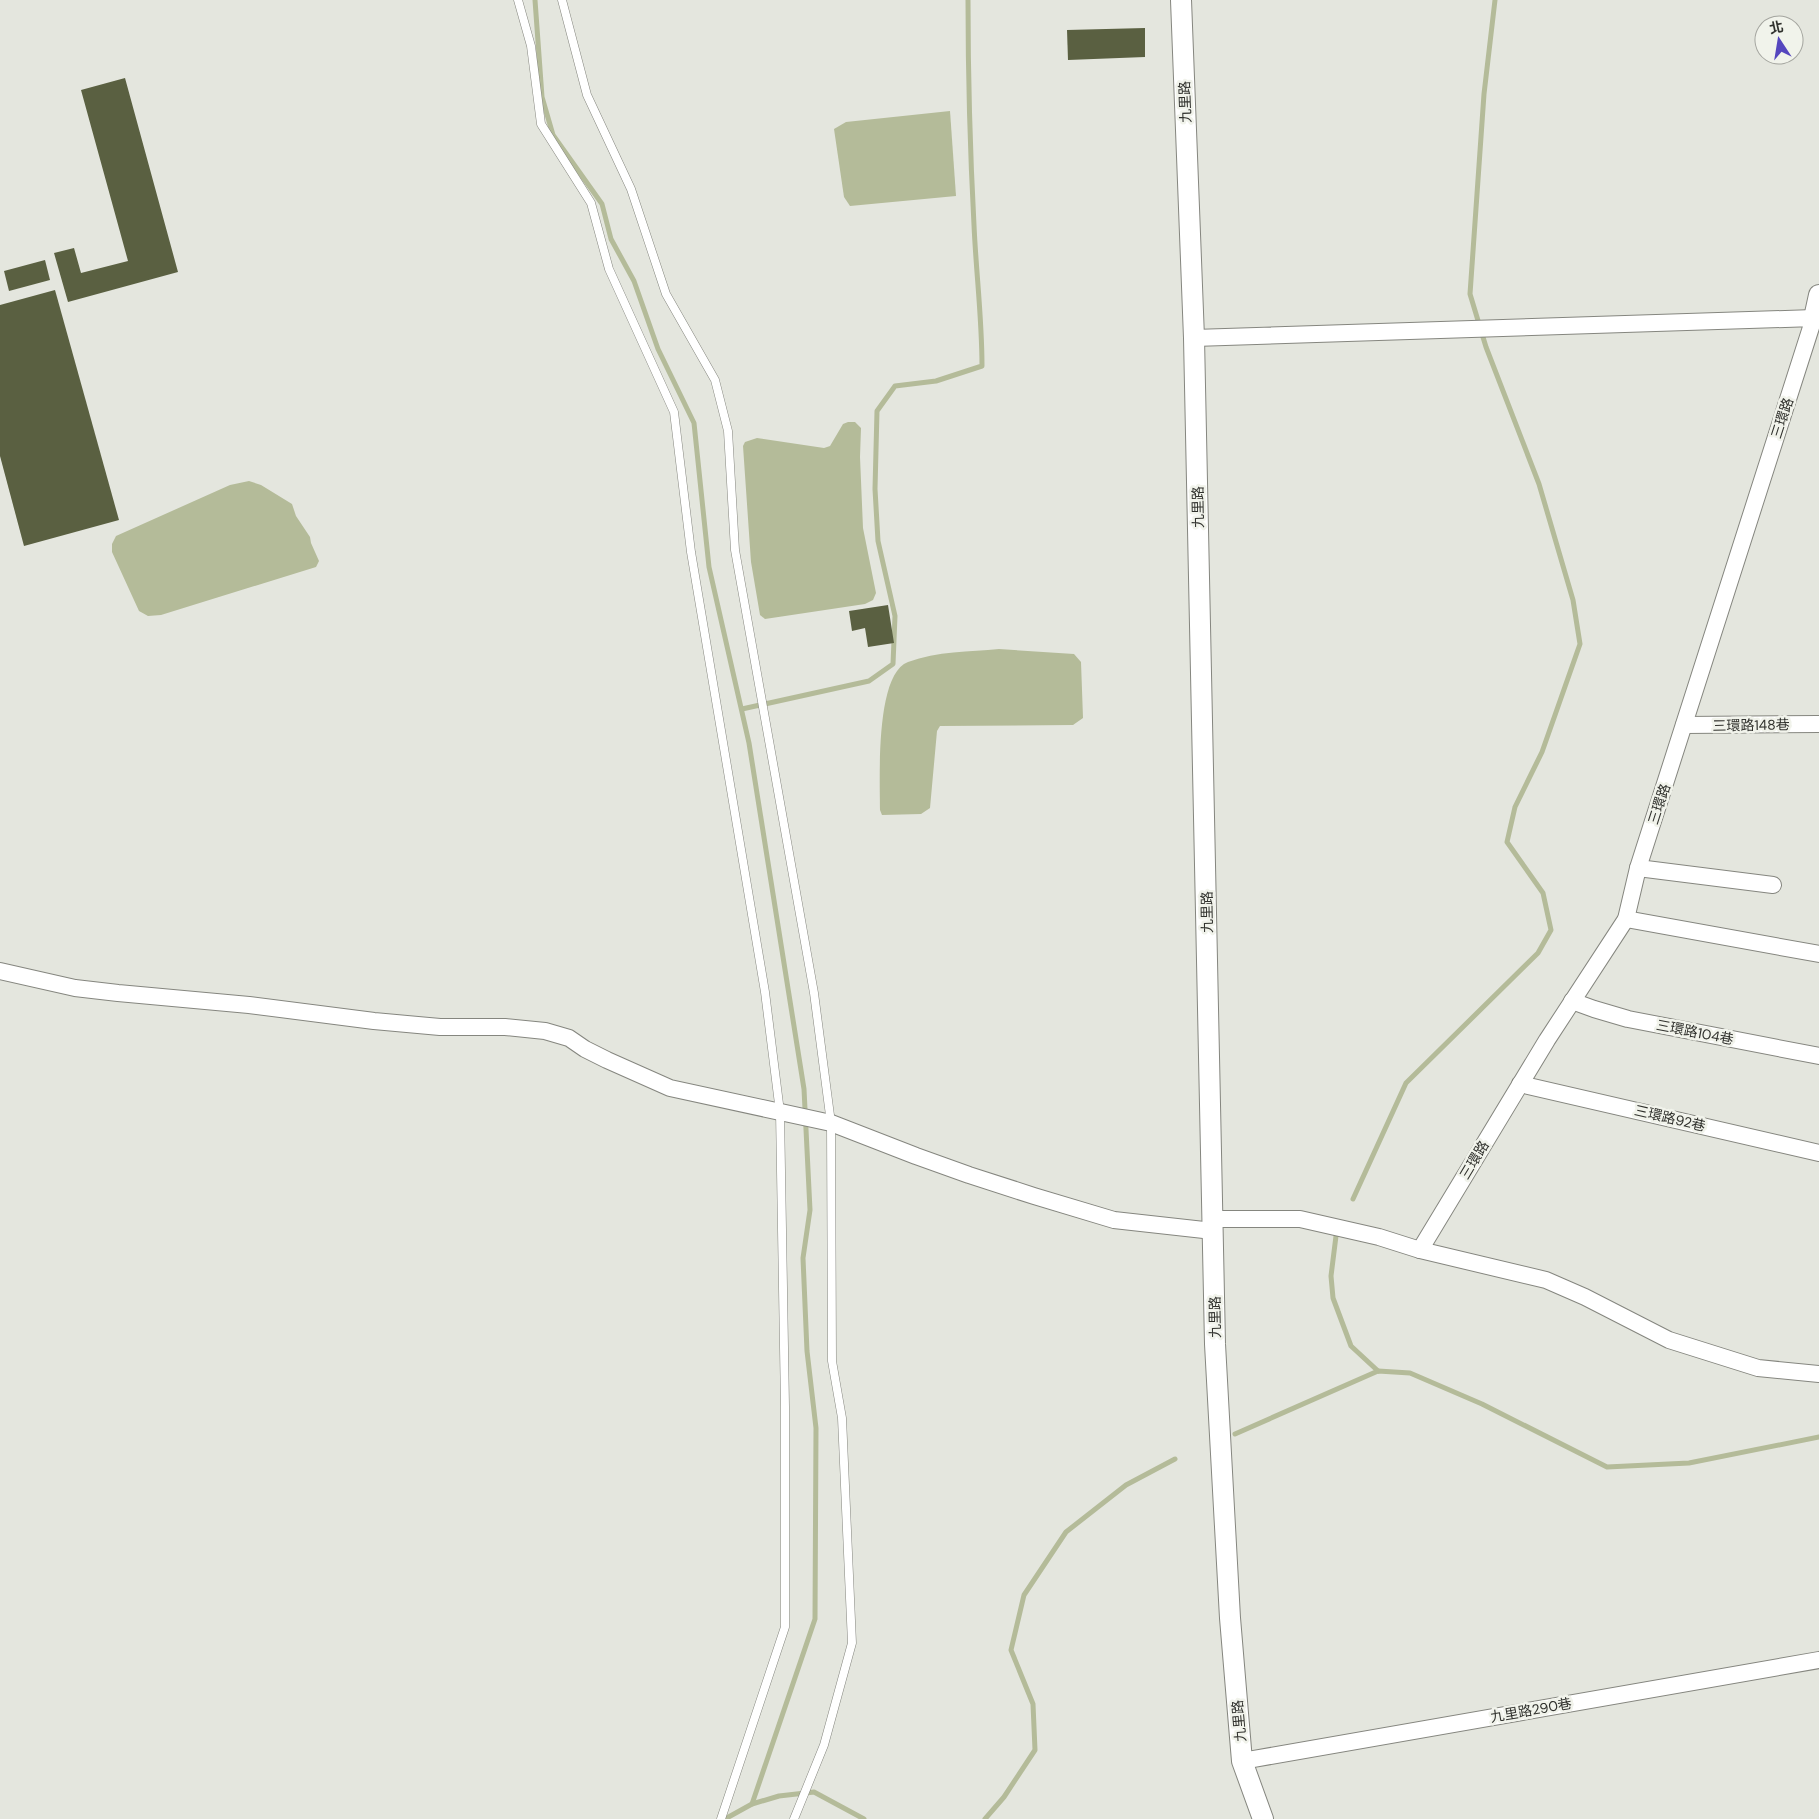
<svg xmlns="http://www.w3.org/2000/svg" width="1819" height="1819" font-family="'DM Sans','Noto Sans TC',sans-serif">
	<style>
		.water { fill: #b4bb99 }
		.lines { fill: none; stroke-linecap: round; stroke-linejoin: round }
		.stream { stroke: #b4bb99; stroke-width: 5 }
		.building { fill: #5a6041 }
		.service-casing { stroke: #85867f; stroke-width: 9 }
		.minor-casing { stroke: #85867f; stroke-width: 18 }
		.tertiary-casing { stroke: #85867f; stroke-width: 22 }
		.service { stroke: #fff; stroke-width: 8 }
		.minor { stroke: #fff; stroke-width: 16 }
		.tertiary { stroke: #fff; stroke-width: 20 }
		.labels { text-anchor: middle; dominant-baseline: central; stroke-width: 5; stroke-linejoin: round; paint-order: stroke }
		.street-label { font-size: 14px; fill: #30312d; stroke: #f1f3eb }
	</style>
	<rect width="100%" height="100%" fill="#e4e6de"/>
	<g class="water">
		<polygon points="950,111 956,196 850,206 844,197 834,129 846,122"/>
		<polygon points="848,422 855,422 861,428 860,457 863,528 876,593 873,600 865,604 765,619 760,615 751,562 743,446 745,442 757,438 824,448 830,446 843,424"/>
		<polygon points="249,481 261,485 292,504 296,516 310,537 311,543 319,561 316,567 161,615 148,616 139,611 112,552 112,544 116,536 230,485"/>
		<path d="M999 649 1074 654 1081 662 1083 718 1073 725 940 726 937 731 930 808 921 814 882 815 880 810C880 779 875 674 908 662 937 651 970 652 999 649Z"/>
	</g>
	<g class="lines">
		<g class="stream">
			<polyline points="535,0 542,97 553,135 602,204 611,239 634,281 658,349 694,423 709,567 749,743 804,1089 810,1210 803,1258 807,1351 816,1428 815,1619 752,1804"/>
			<path d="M742 709 869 681 893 664 895 616 878 541 875 489 877 411 895 386 936 381 982 366C982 318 976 272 974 225 970 150 968 75 968 0"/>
			<polyline points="1353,1199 1406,1083 1538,953 1551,930 1543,893 1507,842 1515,807 1542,752 1580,644 1573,600 1539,484 1486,347 1470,294 1484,94 1495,0"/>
			<polyline points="1336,1236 1331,1276 1333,1298 1351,1346 1378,1371"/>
			<polyline points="1235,1434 1378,1371 1410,1373 1482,1404 1607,1467 1689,1463 1819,1437"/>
			<polyline points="725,1819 752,1804 779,1796 814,1792 864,1819"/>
			<polyline points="985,1819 1004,1797 1035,1750 1033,1704 1011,1650 1024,1595 1066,1532 1126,1485 1175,1459"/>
		</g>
	</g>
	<g class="building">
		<polygon points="1145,28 1145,57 1068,60 1067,30"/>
		<polygon points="125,78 178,272 68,302 54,253 74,248 81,273 128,261 81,90"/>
		<polygon points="45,260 50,280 9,291 4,271"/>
		<polygon points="55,290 119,520 24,546 0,456 0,305"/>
		<polygon points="888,605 894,643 868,647 865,628 852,631 849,611"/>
	</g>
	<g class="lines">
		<g class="service-casing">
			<g id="service">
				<polyline points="518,0 531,46 541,124 591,203 609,269 674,412 691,552 765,992 780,1112 785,1406 785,1627 721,1819"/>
				<polyline points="562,0 587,95 631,189 666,294 715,380 728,431 735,550 814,993 831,1123 832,1361 842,1418 852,1643 824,1745 794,1819"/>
			</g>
		</g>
		<g class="minor-casing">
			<g id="minor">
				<polyline points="1194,338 1814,318 1638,868 1626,919 1547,1040 1420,1250"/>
				<polyline points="1684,725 1819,724"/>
				<polyline points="1638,868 1773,885"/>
				<polyline points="1626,919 1819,954"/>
				<polyline points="0,971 75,988 118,993 249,1005 374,1021 440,1027 505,1027 545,1031 569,1038 585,1049 607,1060 670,1088 831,1123 916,1156 969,1175 1034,1196 1114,1220 1213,1231"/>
				<polyline points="1572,1001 1594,1009 1628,1019 1819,1056"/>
				<polyline points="1520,1084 1819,1153"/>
				<polyline points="1214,1219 1300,1219 1379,1237 1420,1250 1546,1280 1585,1297 1669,1340 1758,1368 1819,1374"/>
				<polyline points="1242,1761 1819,1660"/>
			</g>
		</g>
		<g class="tertiary-casing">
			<g id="tertiary">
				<polyline points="1181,0 1194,338 1215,1344 1230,1618 1242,1761 1263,1819"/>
				<polyline points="1819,295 1814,318 1819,318"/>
			</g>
		</g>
		<use href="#service" class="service"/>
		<use href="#minor" class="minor"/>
		<use href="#tertiary" class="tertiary"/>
	</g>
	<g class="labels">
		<g class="street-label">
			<text transform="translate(1185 102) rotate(-92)">九里路</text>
			<text transform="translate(1782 418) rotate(-72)">三環路</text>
			<text transform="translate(1198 507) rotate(-91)">九里路</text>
			<text transform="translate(1751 725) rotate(-1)">三環路148巷</text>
			<text transform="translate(1659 804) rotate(-72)">三環路</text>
			<text transform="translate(1207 912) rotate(-91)">九里路</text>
			<text transform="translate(1695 1032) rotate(11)">三環路104巷</text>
			<text transform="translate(1670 1118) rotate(13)">三環路92巷</text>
			<text transform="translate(1474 1160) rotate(-59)">三環路</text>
			<text transform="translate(1215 1317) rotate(-91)">九里路</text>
			<text transform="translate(1531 1710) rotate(-10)">九里路290巷</text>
			<text transform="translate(1239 1721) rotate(-95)">九里路</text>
		</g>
	</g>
	<g transform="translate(1779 40) rotate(348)"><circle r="24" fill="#f1f3eb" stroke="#a4a59f"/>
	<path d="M0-4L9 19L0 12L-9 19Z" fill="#5546be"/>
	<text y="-8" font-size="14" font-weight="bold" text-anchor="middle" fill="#30312d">北</text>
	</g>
</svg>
